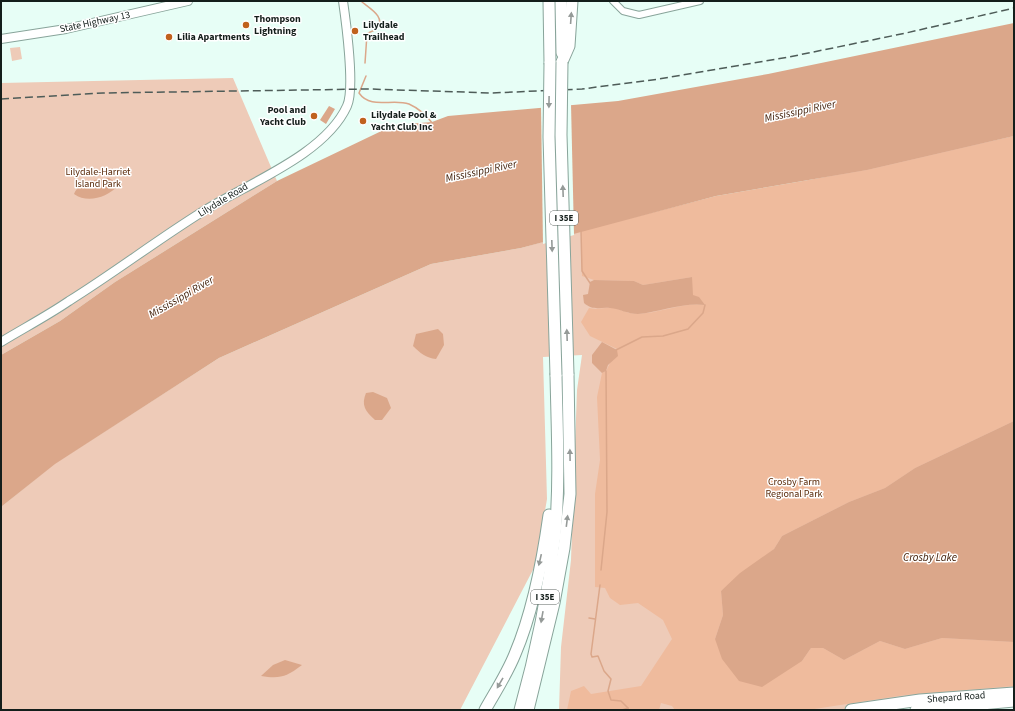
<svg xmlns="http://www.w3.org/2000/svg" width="1015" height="711" font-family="'Source Sans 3',sans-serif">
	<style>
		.green { fill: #eecbb8 }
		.forest { fill: #efbb9d }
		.water { fill: #dba78a }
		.pier { fill: #e7fef6 }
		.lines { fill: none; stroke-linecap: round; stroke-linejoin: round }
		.stream { stroke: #dba78a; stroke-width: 1.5 }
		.street-casing { stroke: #88a49a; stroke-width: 8 }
		.secondary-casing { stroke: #88a49a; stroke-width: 10 }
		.highway-casing { stroke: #88a49a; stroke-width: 13 }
		.street { stroke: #fff; stroke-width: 6 }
		.secondary { stroke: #fff; stroke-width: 8 }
		.highway { stroke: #fff; stroke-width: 11 }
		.rail { stroke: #4e5c58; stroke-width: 1.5; stroke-dasharray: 8 4; stroke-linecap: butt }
		.highway-bridge-casing { stroke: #88a49a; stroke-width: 13; stroke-linecap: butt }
		.highway-bridge { stroke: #fff; stroke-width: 11 }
		.oneway { fill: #959a98 }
		.poi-dot { fill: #c0611d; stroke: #fff; stroke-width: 1.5 }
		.labels { text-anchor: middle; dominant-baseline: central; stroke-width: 3; stroke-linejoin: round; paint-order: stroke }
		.shield { fill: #fff; stroke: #5a625f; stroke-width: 1 }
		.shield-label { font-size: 9px; font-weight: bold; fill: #141e1b }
		.poi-label { font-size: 10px; font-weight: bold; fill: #141e1b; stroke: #fff; text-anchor: start }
		.street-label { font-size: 10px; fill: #141e1b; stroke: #fff }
		.park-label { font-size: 10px; fill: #592908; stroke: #fff }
		.water-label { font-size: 11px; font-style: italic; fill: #42200a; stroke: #fff }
	</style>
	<rect width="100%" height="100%" fill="#e7fef6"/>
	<g class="green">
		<polygon points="20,47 22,59 12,61 10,48"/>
		<polygon points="233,78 277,181 115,282 60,321 1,355 1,83"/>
		<polygon points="1014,136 1014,688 846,710 559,710 561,647 571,560 577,390 582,355 543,357 547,499 536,564 460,710 1,710 1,507 54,464 219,358 431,264 521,248 611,223"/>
	</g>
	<path class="forest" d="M1014 136V421L915 468 885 488 849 502 782 536 774 549 721 591 723 615 715 639 802 661 811 648H823L844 660 880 641 905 649 942 638 1014 642V686L905 695 808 710H675L672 706 661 703 659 710H567L571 691 584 686 591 694 641 686 672 639 663 620 638 603 620 605 610 598 605 588 595 587V494L600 460 597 397 602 373 606 371 617 349 590 336 581 322 589 308C597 310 605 307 614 308 622 310 629 314 638 314 659 313 685 302 705 305L692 295V277L643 285 634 281 594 280 582 276 581 231 716 196 867 170Z"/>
	<g class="water">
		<polygon points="1014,23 1014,136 867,170 716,196 521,248 431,264 219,358 55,464 1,507 1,355 60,321 115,282 277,181 394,125 432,122 448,116 618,101 768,74"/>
		<polygon points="329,106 335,109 326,124 320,120"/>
		<path d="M109 178 118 184V186C107 197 88 204 74 194 80 180 95 180 109 178Z"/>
		<path d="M692 277 693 295 699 297 705 305C685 302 659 312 638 314 628 314 620 309 610 308 600 307 593 311 584 303L583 295 588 294 590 282 594 280 634 281 643 285Z"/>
		<path d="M438 329 443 334 444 345 436 359C426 358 420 353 413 346L416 334Z"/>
		<polygon points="602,342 617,350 618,356 608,365 606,371 602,373 592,363 592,355"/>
		<path d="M373 392 387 398 391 408 382 420H375C365 411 361 405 366 393Z"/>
		<polygon points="1014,421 1014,642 942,638 905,649 880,641 844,660 823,648 811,648 802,661 762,687 739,681 722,659 715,639 723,615 721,591 740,573 774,549 782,536 849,502 885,488 915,468"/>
		<path d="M285 660 302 665C286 677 280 679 261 676L273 665Z"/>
	</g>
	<polygon class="pier" points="571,104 574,235 543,244 541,106"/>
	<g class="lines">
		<g class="stream">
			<path d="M361 1C367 7 388 17 376 29 373 32 370 31 367 34L365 63"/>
			<path d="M366 76 359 93C371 110 392 98 409 104 418 108 427 116 433 124"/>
			<polyline points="581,231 582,271 590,283"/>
			<polyline points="616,350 642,337 663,336 688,329 703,313 705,305"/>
			<polyline points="601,570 607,512 606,371"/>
			<polyline points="600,585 591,654 592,657 598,656 604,671 611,679 608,691 611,700 621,701 628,708 628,710"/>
			<polyline points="589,618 595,619"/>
			<polyline points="622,710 628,708"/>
		</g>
		<g class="street-casing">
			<polyline id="street" points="613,1 623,11 639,15 700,1"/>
		</g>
		<g class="secondary-casing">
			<g id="secondary">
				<polyline points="1,39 66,29 188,1"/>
				<path d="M1 342C24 328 47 316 69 301 114 273 157 240 202 212 246 184 325 155 347 106 355 89 346 22 343 1"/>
			</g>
		</g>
		<g class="highway-casing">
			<g id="highway">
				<polyline points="549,1 550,63"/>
				<polyline points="561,1 562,53"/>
				<polyline points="562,62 569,46 572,1"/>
				<path d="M485 710C495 692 507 674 515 654 532 614 543 558 549 515"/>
				<path d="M520 710C536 653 548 594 555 535 560 482 557 427 556 375"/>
				<polyline points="528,710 554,603 564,548 570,494 568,374"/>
				<path id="s1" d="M851 710 920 700 1014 693"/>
				<polyline points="916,710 1014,701"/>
			</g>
		</g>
		<use href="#street" class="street"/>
		<use href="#secondary" class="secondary"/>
		<use href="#highway" class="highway"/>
		<polyline class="rail" points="1,99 103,93 369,89 492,93 582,89 659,79 789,57 906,33 1014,8"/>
		<g class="highway-bridge-casing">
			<g id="highway-bridge">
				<polyline points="562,62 561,135 568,374"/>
				<polyline points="550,63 549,137 556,375"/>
			</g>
		</g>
		<use href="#highway-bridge" class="highway-bridge"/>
	</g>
	<defs><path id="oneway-solid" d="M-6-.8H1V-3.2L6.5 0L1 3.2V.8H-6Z"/></defs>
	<g class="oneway">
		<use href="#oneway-solid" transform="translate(571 18) rotate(-86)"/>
		<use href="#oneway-solid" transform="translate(549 102) rotate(91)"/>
		<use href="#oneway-solid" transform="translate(563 191) rotate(-92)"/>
		<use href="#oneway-solid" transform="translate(552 246) rotate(88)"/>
		<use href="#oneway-solid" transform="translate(567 335) rotate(-92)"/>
		<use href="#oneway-solid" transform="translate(570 455) rotate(-91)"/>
		<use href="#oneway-solid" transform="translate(567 521) rotate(-83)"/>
		<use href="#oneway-solid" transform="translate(540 560) rotate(103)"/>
		<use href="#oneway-solid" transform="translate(542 617) rotate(100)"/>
		<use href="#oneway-solid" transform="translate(500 683) rotate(120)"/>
	</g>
	<g class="poi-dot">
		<circle cx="246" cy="25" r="4"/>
		<circle cx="355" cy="31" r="4"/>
		<circle cx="169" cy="37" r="4"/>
		<circle cx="314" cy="116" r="4"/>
		<circle cx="363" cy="121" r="4"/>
	</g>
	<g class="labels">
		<g class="shield">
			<rect x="550" y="211" width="28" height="14" rx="3"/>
			<rect x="531" y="590" width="28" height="14" rx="3"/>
		</g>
		<g class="shield-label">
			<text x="564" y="218">I 35E</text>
			<text x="545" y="597">I 35E</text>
		</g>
		<g class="poi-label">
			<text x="254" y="19">Thompson<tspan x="254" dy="12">Lightning</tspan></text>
			<text x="363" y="25">Lilydale<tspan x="363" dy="12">Trailhead</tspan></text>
			<text x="177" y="37">Lilia Apartments</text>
			<text x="306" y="110" text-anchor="end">Pool and<tspan x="306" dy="12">Yacht Club</tspan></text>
			<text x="371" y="115">Lilydale Pool &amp;<tspan x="371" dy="12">Yacht Club Inc</tspan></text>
		</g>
		<g class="street-label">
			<text transform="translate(95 22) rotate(-12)">State Highway 13</text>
			<text transform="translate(223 200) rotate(-31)">Lilydale Road</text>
			<text stroke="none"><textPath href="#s1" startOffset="106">Shepard Road</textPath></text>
		</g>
		<g class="park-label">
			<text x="98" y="172">Lilydale-Harriet<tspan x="98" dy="12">Island Park</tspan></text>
			<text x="794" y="482">Crosby Farm<tspan x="794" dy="12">Regional Park</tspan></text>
		</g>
		<g class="water-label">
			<text transform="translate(800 111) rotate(-12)">Mississippi River</text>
			<text transform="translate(481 171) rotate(-12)">Mississippi River</text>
			<text transform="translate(181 297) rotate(-30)">Mississippi River</text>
			<text x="930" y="557">Crosby Lake</text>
		</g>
	</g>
	<rect width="1015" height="711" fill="none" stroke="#141e1b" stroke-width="4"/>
</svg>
